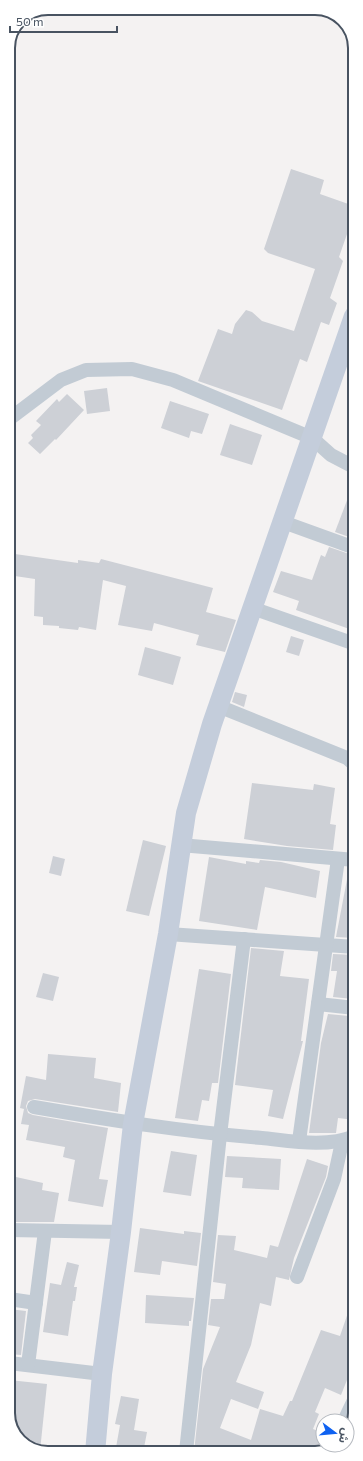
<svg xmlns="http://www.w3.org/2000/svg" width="363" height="1461" font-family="Commissioner,'Noto Sans Arabic',sans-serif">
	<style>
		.building { fill: #cdd0d6 }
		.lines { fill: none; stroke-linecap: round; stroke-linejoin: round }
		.minor { stroke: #c2cbd4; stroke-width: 14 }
		.secondary { stroke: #c4cddb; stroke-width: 20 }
		.rim { fill: none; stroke: #485361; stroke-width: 2 }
	</style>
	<rect width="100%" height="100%" fill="#f4f2f2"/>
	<g class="building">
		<polygon points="291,169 324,180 320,194 354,206 354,214 339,257 343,261 330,298 337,303 329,325 321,322 307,362 300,359 282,410 198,381 218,329 232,334 235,324 246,310 252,312 262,321 294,331 315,269 268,253 264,249"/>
		<polygon points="107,388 110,411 87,414 84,391"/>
		<polygon points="67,394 84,410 56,440 55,439 40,454 28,443 33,438 31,435 41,425 36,421 57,399 59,402"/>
		<polygon points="170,401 209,414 202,434 191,431 189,438 161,428"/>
		<polygon points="230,424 262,435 252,465 220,455"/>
		<polygon points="354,482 355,539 335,532"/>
		<polygon points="329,547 355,556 355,631 296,610 299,601 273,592 281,571 312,580 321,555 325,557"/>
		<polygon points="8,553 78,563 78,560 99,563 101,559 213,588 206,612 236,620 225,652 196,645 199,635 154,623 152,631 118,625 126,586 103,580 96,630 79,627 78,630 59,628 59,626 43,625 43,617 34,616 35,579 8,575"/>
		<polygon points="291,636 304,640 299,656 286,652"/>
		<polygon points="145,647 181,657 173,685 138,675"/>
		<polygon points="235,692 247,695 244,707 232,702"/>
		<polygon points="252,783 313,790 314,784 335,788 330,824 336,825 333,850 287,846 244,839"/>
		<polygon points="143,840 166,846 149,916 126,911"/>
		<polygon points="53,856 65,859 61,876 49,873"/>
		<polygon points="209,857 246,864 246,861 259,863 260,860 281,862 320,871 316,898 265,887 257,930 199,921"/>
		<polygon points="349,869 355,869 355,938 336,937"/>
		<polygon points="251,948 284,951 280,976 309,979 301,1041 303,1041 283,1119 268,1116 273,1090 235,1085"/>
		<polygon points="333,954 355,955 355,997 353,999 333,997 337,971 331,971"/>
		<polygon points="199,969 231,974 218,1083 212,1083 209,1101 202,1100 198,1121 175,1118"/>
		<polygon points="43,973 59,977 53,1001 36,997"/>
		<polygon points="328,1014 349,1016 348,1022 355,1023 355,1120 338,1118 336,1133 309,1133 321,1043"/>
		<polygon points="48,1054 96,1058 94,1078 121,1083 118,1112 35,1099 28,1101 26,1106 28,1113 33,1115 108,1128 99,1179 108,1180 103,1207 68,1201 75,1160 63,1157 65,1147 26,1140 29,1125 21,1124 24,1109 20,1108 26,1076 46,1080"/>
		<polygon points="171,1151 197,1155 191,1196 163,1192"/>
		<polygon points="227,1156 281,1159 279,1190 242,1188 243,1178 225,1177"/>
		<polygon points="307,1159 328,1166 326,1177 294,1258 289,1280 276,1277 271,1306 260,1303 251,1345 236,1382 264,1392 258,1409 231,1399 220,1428 251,1440 260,1409 283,1416 290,1401 292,1401 321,1330 340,1336 353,1298 355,1299 355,1383 347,1380 341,1395 325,1388 315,1412 319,1414 313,1429 323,1433 322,1452 194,1452 203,1369 220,1327 208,1325 211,1299 224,1299 226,1284 213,1282 218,1235 236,1236 234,1250 267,1258 270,1245 278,1247"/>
		<polygon points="16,1177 43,1183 42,1190 59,1193 54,1222 9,1222 9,1195 13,1196"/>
		<polygon points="140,1228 184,1234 184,1231 201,1233 197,1266 162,1261 160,1275 134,1272"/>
		<polygon points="67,1262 79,1265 74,1287 77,1287 75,1301 73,1301 68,1336 43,1332 50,1283 61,1285"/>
		<polygon points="146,1295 194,1298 191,1321 189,1321 189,1326 145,1323"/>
		<polygon points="9,1309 26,1311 21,1355 9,1354"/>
		<polygon points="9,1380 47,1384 40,1451 22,1443 9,1420"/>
		<polygon points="121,1396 139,1399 134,1430 147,1432 143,1453 115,1453 120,1425 115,1424"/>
	</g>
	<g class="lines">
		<g class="minor">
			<polyline points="8,420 61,380 86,370 132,369 173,380 312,438 331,455 354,467"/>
			<polyline points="283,522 355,548"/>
			<polyline points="252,608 355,644"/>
			<polyline points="218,706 347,758 355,765"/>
			<polyline points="180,845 355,860"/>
			<polyline points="168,934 355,947"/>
			<polyline points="318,1004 355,1008"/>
			<path d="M34 1107C110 1120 185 1132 262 1138 291 1141 327 1148 355 1136"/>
			<polyline points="299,1141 338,859"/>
			<polyline points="9,1230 121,1232"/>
			<polyline points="297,1277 334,1179 342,1142"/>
			<polyline points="9,1299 36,1303"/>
			<polyline points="9,1363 102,1374"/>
			<polyline points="28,1365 45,1231"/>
			<polyline points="344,1421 355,1398"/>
			<polyline points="333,1446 333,1445"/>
			<polyline points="186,1452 220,1135 244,939"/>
		</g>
		<polyline class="secondary" points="95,1453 102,1374 121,1232 133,1124 168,934 186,813 212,724 354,316"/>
	</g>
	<path d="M0 0H363V1461H0ZM48 15H315A33 33 0 0 1 348 48V1413A33 33 0 0 1 315 1446H48A33 33 0 0 1 15 1413V48A33 33 0 0 1 48 15Z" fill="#fff" fill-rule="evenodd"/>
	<path class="rim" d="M48 15H315A33 33 0 0 1 348 48V1413A33 33 0 0 1 315 1446H48A33 33 0 0 1 15 1413V48A33 33 0 0 1 48 15Z"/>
	<g transform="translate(335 1433) rotate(106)"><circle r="19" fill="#ffffff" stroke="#b6bac0"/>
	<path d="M0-3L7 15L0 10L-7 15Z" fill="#0f62f1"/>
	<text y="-6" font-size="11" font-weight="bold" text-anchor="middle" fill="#485361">ش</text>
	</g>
	<path d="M10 26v6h107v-6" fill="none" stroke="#485361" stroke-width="2"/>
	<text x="16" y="26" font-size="12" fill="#485361" stroke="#ffffff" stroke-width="3" paint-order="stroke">50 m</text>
</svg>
